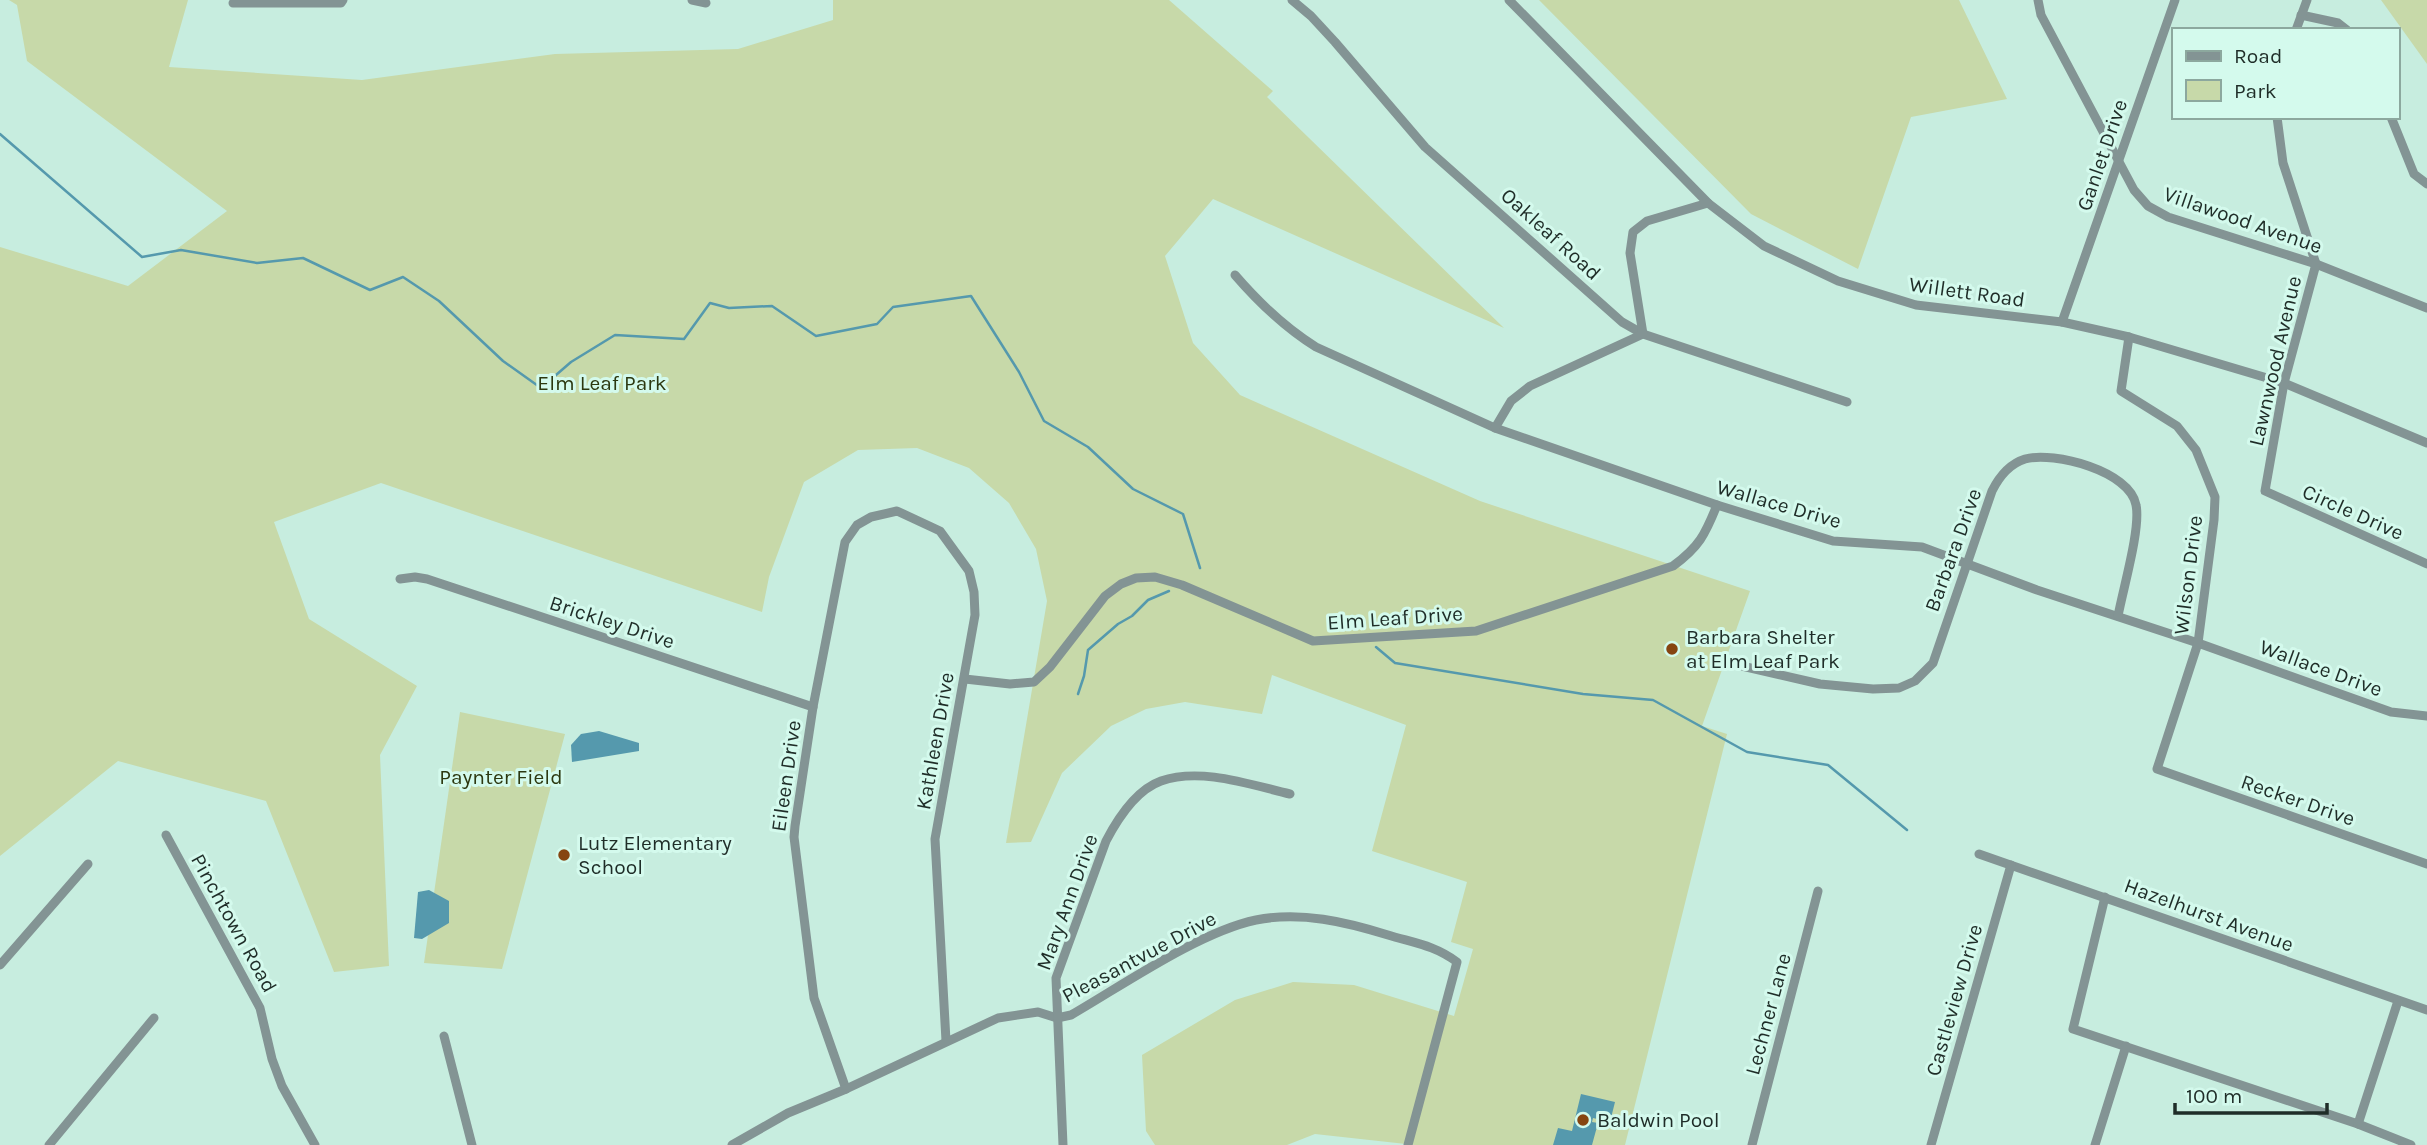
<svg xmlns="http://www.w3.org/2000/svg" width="2427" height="1145" font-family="Karla,sans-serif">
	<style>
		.green { fill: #c7d9a9 }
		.water { fill: #5599ad }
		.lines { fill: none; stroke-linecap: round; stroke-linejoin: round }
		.stream { stroke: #5599ad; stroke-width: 2.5 }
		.minor { stroke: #839494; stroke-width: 9 }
		.poi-dot { fill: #864511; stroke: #d4faed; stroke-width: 2.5 }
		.labels { text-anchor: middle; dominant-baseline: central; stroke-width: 6; stroke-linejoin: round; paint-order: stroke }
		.street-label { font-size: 21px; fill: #1f2d28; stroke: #d4faed }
		.park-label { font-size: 21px; fill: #2c3810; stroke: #d4faed }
		.poi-label { font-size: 21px; fill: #1f2d28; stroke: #d4faed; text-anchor: start }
	</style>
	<rect width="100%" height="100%" fill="#c7eddf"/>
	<g class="green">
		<polygon points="9,0 188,0 169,67 362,80 555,54 738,49 833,20 833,0 1169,0 1273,91 1267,97 1504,328 1213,199 1165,256 1193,343 1240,395 1480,501 1750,591 1702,726 1727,734 1625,1145 1415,1145 1315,1134 1287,1145 1155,1145 1146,1131 1142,1055 1235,1000 1293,982 1354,985 1454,1016 1473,949 1451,942 1467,882 1372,851 1406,725 1272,675 1262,714 1185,702 1146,709 1111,726 1062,773 1031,842 1006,843 1047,601 1036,549 1009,503 969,468 917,448 858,450 804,482 769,577 762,612 381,483 274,522 309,619 417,686 380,755 389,966 334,972 266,801 118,761 0,856 0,247 128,286 227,211 27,61 17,5"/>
		<polygon points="1539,0 1959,0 2007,99 1911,117 1858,269 1751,214"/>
		<polygon points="2381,0 2427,0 2427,64"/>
		<polygon points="460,712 565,734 502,969 424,963"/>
	</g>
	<g class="water">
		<polygon points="599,731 639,743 639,751 572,762 571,745 581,734"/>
		<polygon points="429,890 449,901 449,923 422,939 414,938 418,892"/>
		<polygon points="1581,1094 1615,1102 1610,1122 1593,1118 1592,1122 1598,1123 1592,1145 1553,1145 1558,1128 1572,1131"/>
	</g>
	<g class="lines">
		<g class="stream">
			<polyline points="0,134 142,257 181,250 257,263 303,258 370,290 403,277 439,301 503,361 541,388 571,362 615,335 684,339 710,303 729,308 772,306 816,336 877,324 893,307 971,296 1019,372 1044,421 1088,447 1133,489 1183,514 1200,568"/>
			<polyline points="1376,647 1395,663 1583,694 1653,700 1747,752 1828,765 1907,830"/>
			<polyline points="1078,694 1084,676 1088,650 1118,624 1132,616 1148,600 1169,591"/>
		</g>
		<g class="minor">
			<polyline points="692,0 706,3"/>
			<polyline points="1292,0 1311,16 1335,42 1425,147 1622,322 1643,334 1847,402"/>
			<polyline points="1509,0 1708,203 1764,246 1838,281 1916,305 2062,322 2129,337 2284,383 2427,443"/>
			<polyline points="2038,0 2041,15 2134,190 2148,206 2168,217 2316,264 2427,308"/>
			<polyline points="233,3 341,3 343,0"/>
			<polyline points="2301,15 2338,23 2347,30"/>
			<polyline points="2296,30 2307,0"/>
			<polyline points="2277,117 2283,163 2316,264 2284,383 2265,491 2427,564"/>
			<polyline points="2391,117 2414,174 2427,184"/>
			<path d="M1235 275C1260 304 1284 327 1316 347L1495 428 1717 505 1833 541 1922 547 2037 590 2198 643 2391 712 2427 716"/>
			<polyline points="2062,322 2175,0"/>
			<polyline points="2129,337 2121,391 2177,426 2196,450 2215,497 2214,520 2198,643 2157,769 2427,864"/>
			<polyline points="1495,428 1511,401 1530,386 1643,334 1630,253 1633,232 1647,221 1708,203"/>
			<polyline points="400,579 415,577 427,579 813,707"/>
			<path d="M1742 666 1820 684 1873 689 1899 688 1915 681 1933 663 1992 491C1999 477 2009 464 2025 459 2054 451 2130 471 2136 505 2141 528 2123 589 2118 616"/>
			<path d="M965 679 1010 684 1034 682 1050 667 1105 596 1121 584 1136 578 1155 577 1182 585 1313 641 1476 631 1673 566C1699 547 1705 535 1717 505"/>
			<polyline points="166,835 260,1008 272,1059 282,1086 315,1145"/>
			<polyline points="1979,854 2427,1010"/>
			<polyline points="2105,897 2073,1029 2358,1124 2411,1145"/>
			<polyline points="0,965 88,864"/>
			<polyline points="444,1036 472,1145"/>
			<polyline points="846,1089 814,998 794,837 795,826 813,707 845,542 857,525 871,517 897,511 940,531 969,571 974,592 975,615 935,839 946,1041"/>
			<polyline points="2358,1124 2398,1001"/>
			<polyline points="49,1145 154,1018"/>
			<path d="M732 1145 788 1113 846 1089 998 1018 1038 1012 1057 1018 1071 1015C1123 985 1199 932 1256 920 1301 911 1346 922 1388 935 1414 943 1434 945 1457 962L1408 1145"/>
			<path d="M1063 1145 1056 978 1106 841C1118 818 1136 790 1161 781 1201 767 1251 785 1290 794"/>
			<polyline points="1752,1145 1818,891"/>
			<polyline points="1931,1145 2011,865"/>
			<polyline points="2095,1145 2126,1046"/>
		</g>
	</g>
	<g class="poi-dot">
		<circle cx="1672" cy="649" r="7"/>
		<circle cx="564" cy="855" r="7"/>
		<circle cx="1583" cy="1120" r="7"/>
	</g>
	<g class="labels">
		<g class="street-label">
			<text transform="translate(2102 155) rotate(-71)">Ganlet Drive</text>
			<text transform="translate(2243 220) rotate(19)">Villawood Avenue</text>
			<text transform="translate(1551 234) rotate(42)">Oakleaf Road</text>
			<text transform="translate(1967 292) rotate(8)">Willett Road</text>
			<text transform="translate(2275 361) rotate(-77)">Lawnwood Avenue</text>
			<text transform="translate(1779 504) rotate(16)">Wallace Drive</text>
			<text transform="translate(2353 512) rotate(24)">Circle Drive</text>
			<text transform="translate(1953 550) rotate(-70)">Barbara Drive</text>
			<text transform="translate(2188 575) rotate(-83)">Wilson Drive</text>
			<text transform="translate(1395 618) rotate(-4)">Elm Leaf Drive</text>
			<text transform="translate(612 622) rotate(18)">Brickley Drive</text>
			<text transform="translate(2321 668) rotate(20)">Wallace Drive</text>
			<text transform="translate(935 741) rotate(-80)">Kathleen Drive</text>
			<text transform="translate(786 776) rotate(-82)">Eileen Drive</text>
			<text transform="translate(2298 800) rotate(19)">Recker Drive</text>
			<text transform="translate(1067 902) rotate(-70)">Mary Ann Drive</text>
			<text transform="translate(2209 915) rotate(20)">Hazelhurst Avenue</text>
			<text transform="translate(234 923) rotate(61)">Pinchtown Road</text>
			<text transform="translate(1139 957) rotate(-28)">Pleasantvue Drive</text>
			<text transform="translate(1954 1000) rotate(-74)">Castleview Drive</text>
			<text transform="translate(1768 1014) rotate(-75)">Lechner Lane</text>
		</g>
		<g class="park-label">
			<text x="602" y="383">Elm Leaf Park</text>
			<text x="501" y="777">Paynter Field</text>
		</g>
		<g class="poi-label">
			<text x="1686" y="637">Barbara Shelter<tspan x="1686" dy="24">at Elm Leaf Park</tspan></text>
			<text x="578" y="843">Lutz Elementary<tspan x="578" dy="24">School</tspan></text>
			<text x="1597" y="1120">Baldwin Pool</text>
		</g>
	</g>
	<rect x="2172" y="28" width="228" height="91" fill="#d4faed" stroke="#8ca89e" stroke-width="2"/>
	<rect x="2186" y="51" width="35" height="10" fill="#839494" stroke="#8ca89e" stroke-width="2"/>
	<text x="2234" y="63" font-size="21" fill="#1f2d28">Road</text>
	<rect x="2186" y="80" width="35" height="21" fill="#c7d9a9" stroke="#8ca89e" stroke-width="2"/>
	<text x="2234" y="98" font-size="21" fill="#1f2d28">Park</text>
	<path d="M2175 1103v10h152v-10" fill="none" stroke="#1f2d28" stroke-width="3.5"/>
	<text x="2186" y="1103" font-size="21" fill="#1f2d28" stroke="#d4faed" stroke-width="5" paint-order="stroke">100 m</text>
</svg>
